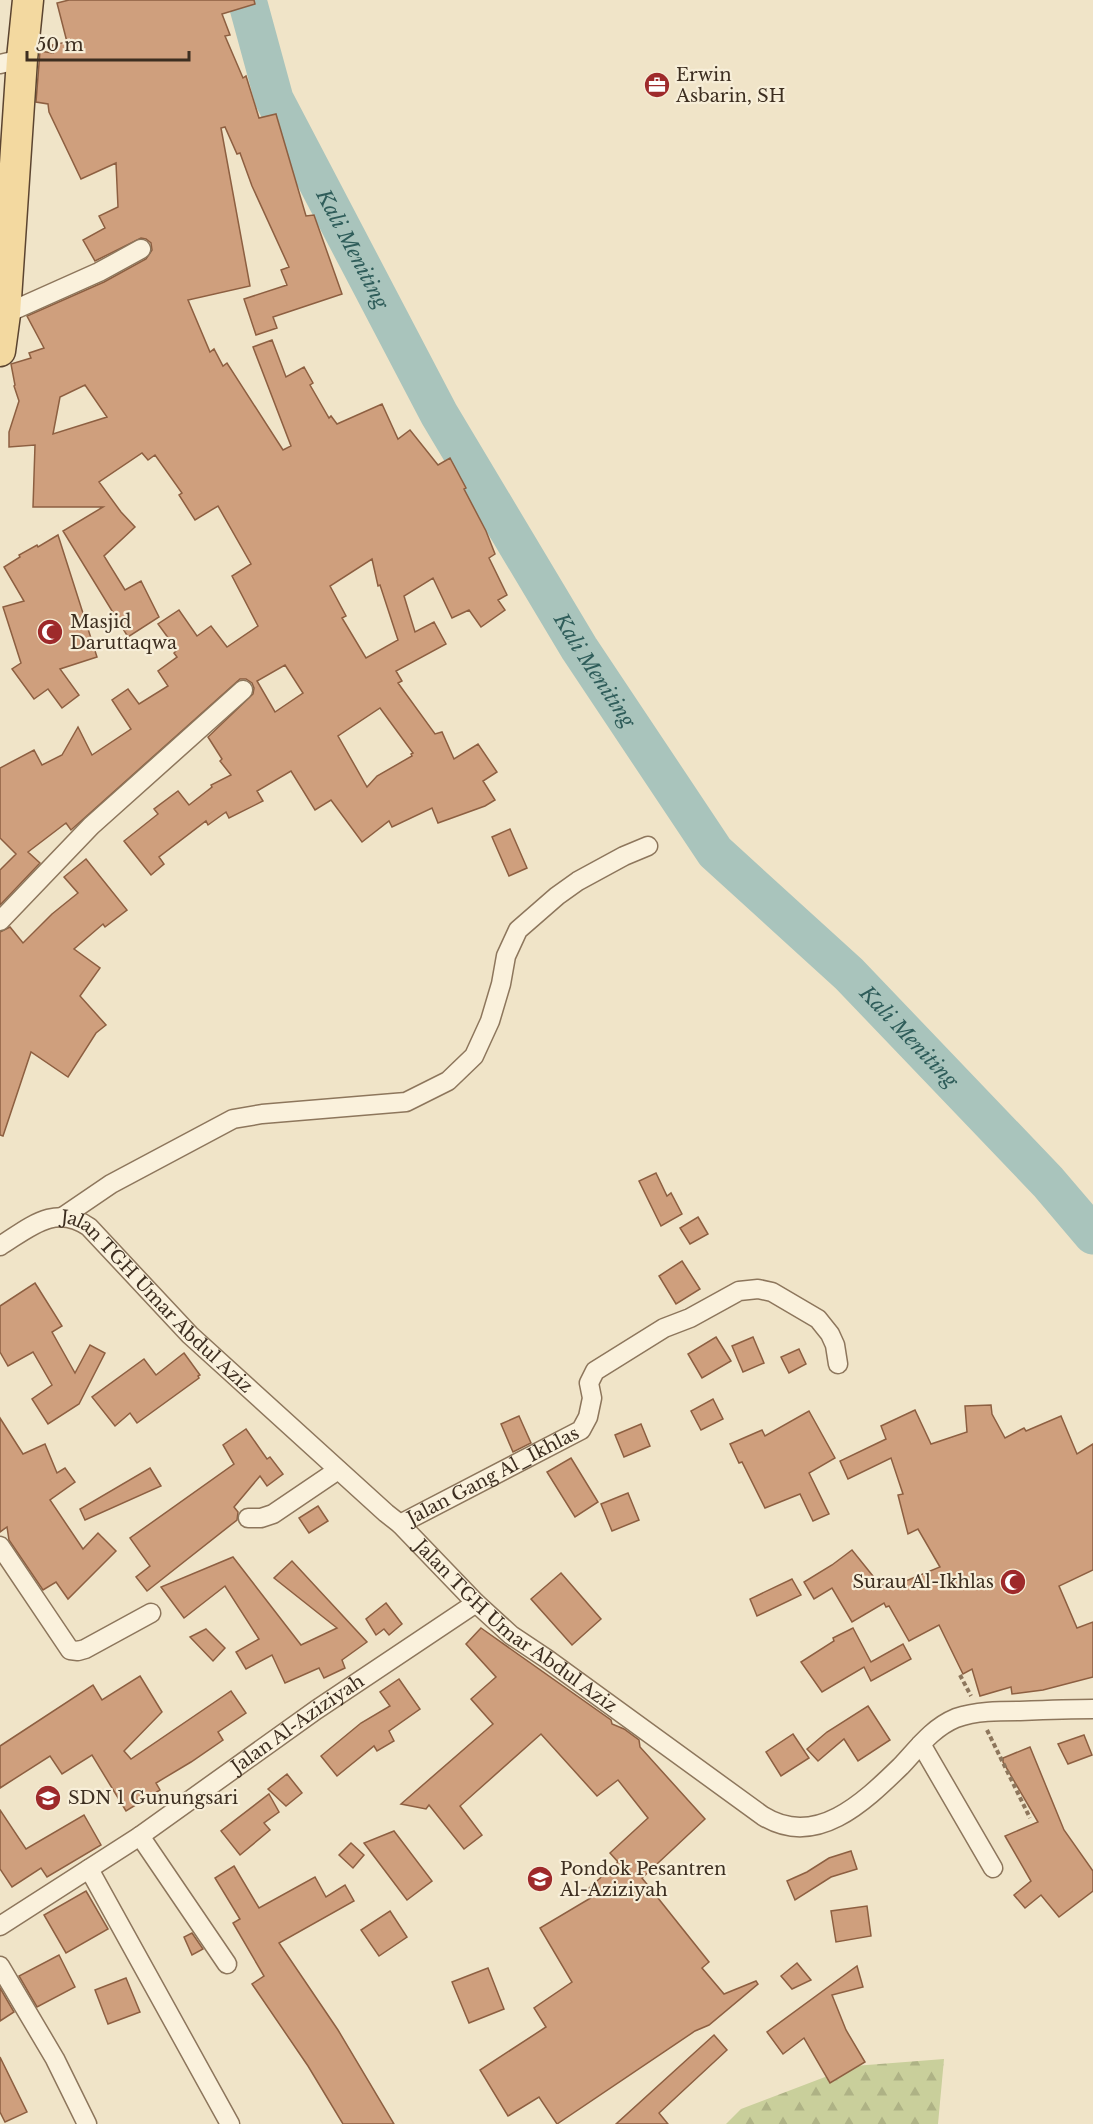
<svg xmlns="http://www.w3.org/2000/svg" width="1093" height="2124" font-family="'Libre Baskerville',serif">
	<style>
		.forest { fill: url(#forest-firs) }
		.lines { fill: none; stroke-linecap: round; stroke-linejoin: round }
		.river { stroke: #a9c4bc; stroke-width: 39 }
		.building { fill: #cf9f7d; stroke: #8d5f41; stroke-width: 1.5; fill-rule: evenodd }
		.street-casing { stroke: #8d765c; stroke-width: 21 }
		.primary-casing { stroke: #5b4430; stroke-width: 33 }
		.path { stroke: #8d765c; stroke-width: 4; stroke-dasharray: 4.5 3; stroke-linecap: butt }
		.street { stroke: #faf1dc; stroke-width: 18 }
		.primary { stroke: #f3d9a0; stroke-width: 30 }
		.labels { text-anchor: middle; dominant-baseline: central; stroke-width: 4.5; stroke-linejoin: round; paint-order: stroke }
		.poi-label { font-size: 18px; fill: #3d2e20; stroke: #f7eed8; text-anchor: start }
		.street-label { font-size: 18px; fill: #3d2e20; stroke: #f7eed8 }
		.water-label { font-size: 20px; font-style: italic; fill: #2f5d5a; stroke: #f7eed8 }
	</style>
	<defs>
		<pattern id="forest-firs" width="22" height="20" patternUnits="userSpaceOnUse" patternTransform="scale(1.5)"><rect width="22" height="20" fill="#c9cf9b"/><path d="M5 1l3.5 6h-7zM16 11l3.5 6h-7z" fill="#aeb285"/></pattern>
	</defs>
	<rect width="100%" height="100%" fill="#f0e4c8"/>
	<polygon class="forest" points="944,2059 938,2124 726,2124 741,2109 854,2066"/>
	<g class="lines">
		<path class="river" id="s1" d="M247 0 274 99 439 414 579 648 715 852 849 974 1048 1182 1093 1235"/>
	</g>
	<g class="building">
		<path d="M69 0H254L255 4 222 14 230 35 225 36 243 78 246 76 259 118 276 114 306 216 314 215 342 294 273 317 277 328 256 335 244 299 287 285 281 270 289 267 252 186 240 153 237 154 225 127 221 128 250 286 188 300 210 352 214 349 223 366 227 363 283 450 291 446 253 347 272 340 286 377 304 367 313 383 310 385 329 418 331 416 337 424 382 404 398 439 410 430 438 465 450 458 466 488 464 489 486 531 495 554 489 558 507 595 498 600 505 610 481 627 469 610 452 618 433 578 404 596 415 632 434 622 446 644 396 671 402 681 398 683 435 734 442 732 454 759 478 744 497 772 483 781 495 800 485 806 438 823 432 808 392 827 389 821 362 842 331 800 315 810 291 771 257 791 263 801 229 818 226 812 208 825 206 821 159 857 164 864 151 875 124 841 158 814 154 809 178 791 189 805 212 787 211 785 231 775 220 761 222 759 208 737 253 694 254 688 252 683 246 679H240L71 830 66 823 28 852 40 863 0 905V870L16 854 0 838V768L34 750 42 765 62 755 78 727 92 755 131 729 112 700 128 689 139 704 168 686 158 671 177 657 174 653 177 650 158 624 179 610 197 636 211 626 227 647 258 626 232 576 251 564 218 506 195 520 179 495 182 493 155 455 148 460 142 453 99 482 121 512 135 527 104 556 125 590 141 581 159 617 128 637 63 531 103 507H33L35 445 9 447V432L19 401 14 386 15 385 11 364 31 358 29 353 44 348 27 316 104 282 146 259 152 250 151 243 146 239 141 238 95 261 83 240 105 228 99 216 118 207 116 163 81 179 49 112 48 104 36 102 40 51 53 53 52 45 67 42 57 3ZM85 385 107 417 53 434 60 397ZM372 559 378 586 380 585 398 640 366 658 342 618 346 616 330 586ZM285 665 303 693 275 712 257 681ZM380 708 413 753 411 754 412 756 377 776 367 787 338 736Z"/>
		<polygon points="58,535 97,657 60,669 79,695 62,708 48,689 34,699 12,669 21,663 3,607 24,601 4,567 20,557 19,555 37,545 38,547"/>
		<polygon points="510,829 527,868 509,876 492,837"/>
		<polygon points="86,859 127,910 105,927 103,924 74,949 100,968 80,996 106,1025 96,1033 68,1077 31,1052 3,1136 0,1135 0,932 10,927 23,943 52,914 78,893 64,877"/>
		<polygon points="656,1173 667,1196 671,1193 682,1214 661,1226 639,1181"/>
		<polygon points="698,1217 708,1234 690,1244 680,1228"/>
		<polygon points="682,1261 700,1289 676,1304 659,1276"/>
		<polygon points="35,1283 62,1326 52,1332 75,1373 90,1345 105,1353 79,1404 48,1424 32,1399 52,1385 33,1352 8,1366 0,1352 0,1306"/>
		<polygon points="716,1337 731,1361 702,1378 688,1354"/>
		<polygon points="753,1337 764,1363 743,1372 732,1346"/>
		<polygon points="799,1349 806,1364 789,1373 781,1357"/>
		<polygon points="184,1353 200,1375 198,1376 199,1378 137,1423 130,1413 115,1426 92,1397 144,1359 156,1375"/>
		<polygon points="713,1399 723,1419 701,1430 691,1411"/>
		<polygon points="991,1405 992,1414 1005,1438 1024,1428 1026,1431 1061,1416 1077,1454 1093,1444 1093,1570 1059,1586 1077,1628 1093,1622 1093,1677 1043,1690 1012,1694 1011,1687 980,1696 972,1669 963,1674 939,1625 909,1641 889,1606 886,1607 884,1603 852,1622 832,1588 814,1599 804,1582 832,1565 852,1550 881,1586 898,1577 901,1583 940,1567 918,1529 908,1534 898,1495 903,1494 891,1458 848,1479 840,1461 886,1439 881,1426 915,1410 931,1444 967,1432 965,1406"/>
		<polygon points="809,1411 835,1458 809,1473 829,1514 813,1521 800,1494 765,1508 742,1462 739,1463 730,1444 762,1430 765,1436"/>
		<polygon points="519,1416 531,1443 513,1452 501,1424"/>
		<polygon points="0,1418 23,1454 45,1444 57,1473 65,1468 75,1482 50,1500 83,1549 98,1533 116,1551 68,1599 56,1582 43,1590 9,1540 7,1527 0,1532"/>
		<polygon points="641,1424 650,1446 624,1457 615,1435"/>
		<polygon points="246,1429 267,1459 270,1457 283,1474 267,1486 260,1476 234,1507 238,1512 237,1520 147,1591 136,1577 150,1566 130,1538 234,1464 223,1445"/>
		<polygon points="571,1458 598,1502 575,1517 547,1472"/>
		<polygon points="150,1468 161,1486 85,1520 80,1509"/>
		<polygon points="628,1493 639,1520 612,1531 601,1504"/>
		<polygon points="318,1506 328,1521 309,1533 299,1518"/>
		<polygon points="233,1557 301,1645 337,1628 274,1578 292,1561 367,1642 342,1660 345,1668 324,1678 319,1668 285,1683 272,1655 246,1669 236,1652 259,1639 225,1586 184,1618 161,1587"/>
		<polygon points="561,1573 601,1619 572,1645 531,1599"/>
		<polygon points="792,1579 801,1595 757,1616 750,1599"/>
		<polygon points="386,1603 402,1624 389,1635 384,1629 376,1635 366,1619"/>
		<polygon points="481,1628 611,1720 612,1724 624,1729 639,1740 640,1747 705,1819 642,1878 709,1962 702,1968 724,1994 756,1981 758,1984 709,2025 695,2031 557,2124 539,2097 508,2116 480,2070 546,2027 534,2008 572,1982 540,1928 594,1896 588,1889 618,1862 610,1853 648,1818 618,1780 597,1796 541,1734 460,1806 482,1835 464,1849 429,1805 426,1809 401,1804 493,1724 471,1699 496,1677 466,1644"/>
		<polygon points="853,1628 871,1662 903,1644 911,1659 871,1681 864,1667 822,1692 801,1662 834,1641 833,1638"/>
		<polygon points="206,1629 225,1648 213,1661 190,1637"/>
		<polygon points="140,1676 162,1712 124,1751 131,1759 231,1691 246,1713 218,1732 223,1740 191,1762 156,1783 160,1790 126,1811 92,1755 62,1774 50,1756 0,1788 0,1746 93,1685 102,1700"/>
		<polygon points="399,1679 420,1709 389,1731 394,1741 377,1751 374,1746 337,1776 321,1756 361,1723 390,1706 380,1692"/>
		<polygon points="868,1706 890,1740 858,1761 844,1739 818,1761 807,1749 827,1732"/>
		<polygon points="793,1734 809,1758 781,1776 766,1752"/>
		<polygon points="1084,1735 1092,1755 1068,1764 1058,1744"/>
		<polygon points="1030,1747 1064,1830 1093,1871 1093,1891 1059,1917 1041,1895 1025,1908 1014,1895 1031,1881 1005,1836 1038,1822 1003,1762 1003,1758"/>
		<polygon points="287,1774 302,1793 286,1806 268,1789"/>
		<polygon points="269,1794 279,1812 264,1823 270,1830 240,1855 221,1831"/>
		<polygon points="0,1810 26,1849 84,1815 101,1845 47,1877 41,1868 12,1887 0,1869"/>
		<polygon points="394,1831 432,1881 407,1900 364,1843"/>
		<polygon points="351,1843 364,1855 353,1868 339,1855"/>
		<polygon points="851,1851 857,1869 831,1877 795,1900 787,1881 807,1872 829,1858"/>
		<polygon points="234,1866 259,1908 315,1877 326,1897 345,1885 354,1901 279,1943 338,2030 394,2124 343,2124 308,2066 252,1984 264,1976 233,1923 240,1919 215,1878"/>
		<polygon points="86,1891 108,1929 66,1953 44,1915"/>
		<polygon points="867,1906 871,1936 836,1942 831,1911"/>
		<polygon points="390,1911 407,1937 379,1956 361,1930"/>
		<polygon points="192,1933 203,1949 192,1955 184,1937"/>
		<polygon points="59,1955 75,1987 37,2007 19,1976"/>
		<polygon points="797,1963 811,1980 792,1989 781,1976"/>
		<polygon points="857,1966 863,1987 832,1995 846,2030 865,2062 830,2083 804,2038 783,2054 767,2032"/>
		<polygon points="488,1968 504,2009 469,2023 452,1982"/>
		<polygon points="126,1978 140,2012 108,2024 95,1990"/>
		<polygon points="0,1988 14,2012 0,2021"/>
		<polygon points="714,2035 727,2050 659,2113 668,2124 616,2124"/>
		<polygon points="0,2057 27,2112 5,2122 0,2112"/>
	</g>
	<g class="lines">
		<g class="street-casing">
			<g id="street">
				<polyline points="0,64 22,59"/>
				<polyline points="5,314 99,272 141,249"/>
				<polyline points="0,921 91,826 243,690"/>
				<polyline points="64,1216 111,1184 233,1119 262,1114 406,1102 448,1081 474,1056 490,1021 501,984 506,956 518,930 557,896 578,881 624,856 648,846"/>
				<path id="s2" d="M0 1246C29 1228 55 1203 89 1227L190 1335 386 1513 400 1524 476 1603 511 1635 547 1659 763 1816C816 1849 864 1802 901 1766 918 1748 932 1728 956 1718 976 1711 998 1711 1020 1711 1044 1710 1068 1709 1093 1709"/>
				<polyline points="248,1518 261,1518 273,1514 338,1470"/>
				<path id="s3" d="M400 1524 581 1430 588 1417 592 1398 589 1383 595 1371 664 1328 690 1318 739 1291 758 1289 772 1292 818 1319 830 1334 835 1345 838 1364"/>
				<polyline points="0,1546 70,1650 78,1651 85,1649 151,1613"/>
				<polyline points="921,1744 993,1868"/>
				<polyline points="140,1836 227,1964"/>
				<polyline points="89,1869 230,2124"/>
				<path id="s4" d="M0 1926 140 1836 316 1710 476 1603"/>
				<polyline points="0,1966 55,2059 87,2124"/>
			</g>
		</g>
		<g class="primary-casing">
			<polyline id="primary" points="0,351 5,314 22,59 28,0"/>
		</g>
		<g class="path">
			<polyline points="960,1675 971,1696"/>
			<polyline points="987,1730 1030,1818"/>
		</g>
		<use href="#street" class="street"/>
		<use href="#primary" class="primary"/>
	</g>
	<defs>
		<g id="office-disc" transform="scale(1.35)"><circle r="9.5" fill="#9e2a2b" stroke="#f7eed8"/><path d="M-6-3h4V-5.5h4V-3h4V5H-6ZM-1-4.5V-3h2v-1.5ZM-6 0V1H6V0Z" fill="#fff"/></g>
		<g id="mosque-disc" transform="scale(1.35)"><circle r="9.5" fill="#9e2a2b" stroke="#f7eed8"/><path d="M3.5-4.9A6 6 0 1 0 3.5 4.9A5 5 0 1 1 3.5-4.9Z" fill="#fff"/></g>
		<g id="school-disc" transform="scale(1.35)"><circle r="9.5" fill="#9e2a2b" stroke="#f7eed8"/><path d="M0-5L7-2L0 1L-7-2ZM-4 1L0 2.5L4 1V4Q0 6-4 4Z" fill="#fff"/></g>
	</defs>
	<g fill-rule="evenodd">
		<use href="#office-disc" x="657" y="85"/>
		<use href="#mosque-disc" x="50" y="632"/>
		<use href="#mosque-disc" x="1013" y="1582"/>
		<use href="#school-disc" x="48" y="1798"/>
		<use href="#school-disc" x="540" y="1879"/>
	</g>
	<g class="labels">
		<g class="poi-label">
			<text x="676" y="75">Erwin<tspan x="676" dy="21">Asbarin, SH</tspan></text>
			<text x="70" y="622">Masjid<tspan x="70" dy="21">Daruttaqwa</tspan></text>
			<text x="994" y="1582" text-anchor="end">Surau Al-Ikhlas</text>
			<text x="68" y="1798">SDN 1 Gunungsari</text>
			<text x="560" y="1869">Pondok Pesantren<tspan x="560" dy="21">Al-Aziziyah</tspan></text>
		</g>
		<g class="street-label">
			<text stroke="none"><textPath href="#s2" startOffset="198">Jalan TGH Umar Abdul Aziz</textPath></text>
			<text stroke="none"><textPath href="#s3" startOffset="105">Jalan Gang Al_Ikhlas</textPath></text>
			<text stroke="none"><textPath href="#s2" startOffset="684">Jalan TGH Umar Abdul Aziz</textPath></text>
			<text stroke="none"><textPath href="#s4" startOffset="360">Jalan Al-Aziziyah</textPath></text>
		</g>
		<g class="water-label">
			<text stroke="none"><textPath href="#s1" startOffset="272">Kali Meniting</textPath></text>
			<text stroke="none"><textPath href="#s1" startOffset="758">Kali Meniting</textPath></text>
			<text stroke="none"><textPath href="#s1" startOffset="1244">Kali Meniting</textPath></text>
		</g>
	</g>
	<path d="M27 51v9h162v-9" fill="none" stroke="#3d2e20" stroke-width="3"/>
	<text x="36" y="51" font-size="18" fill="#3d2e20" stroke="#f7eed8" stroke-width="4.5" paint-order="stroke">50 m</text>
</svg>
